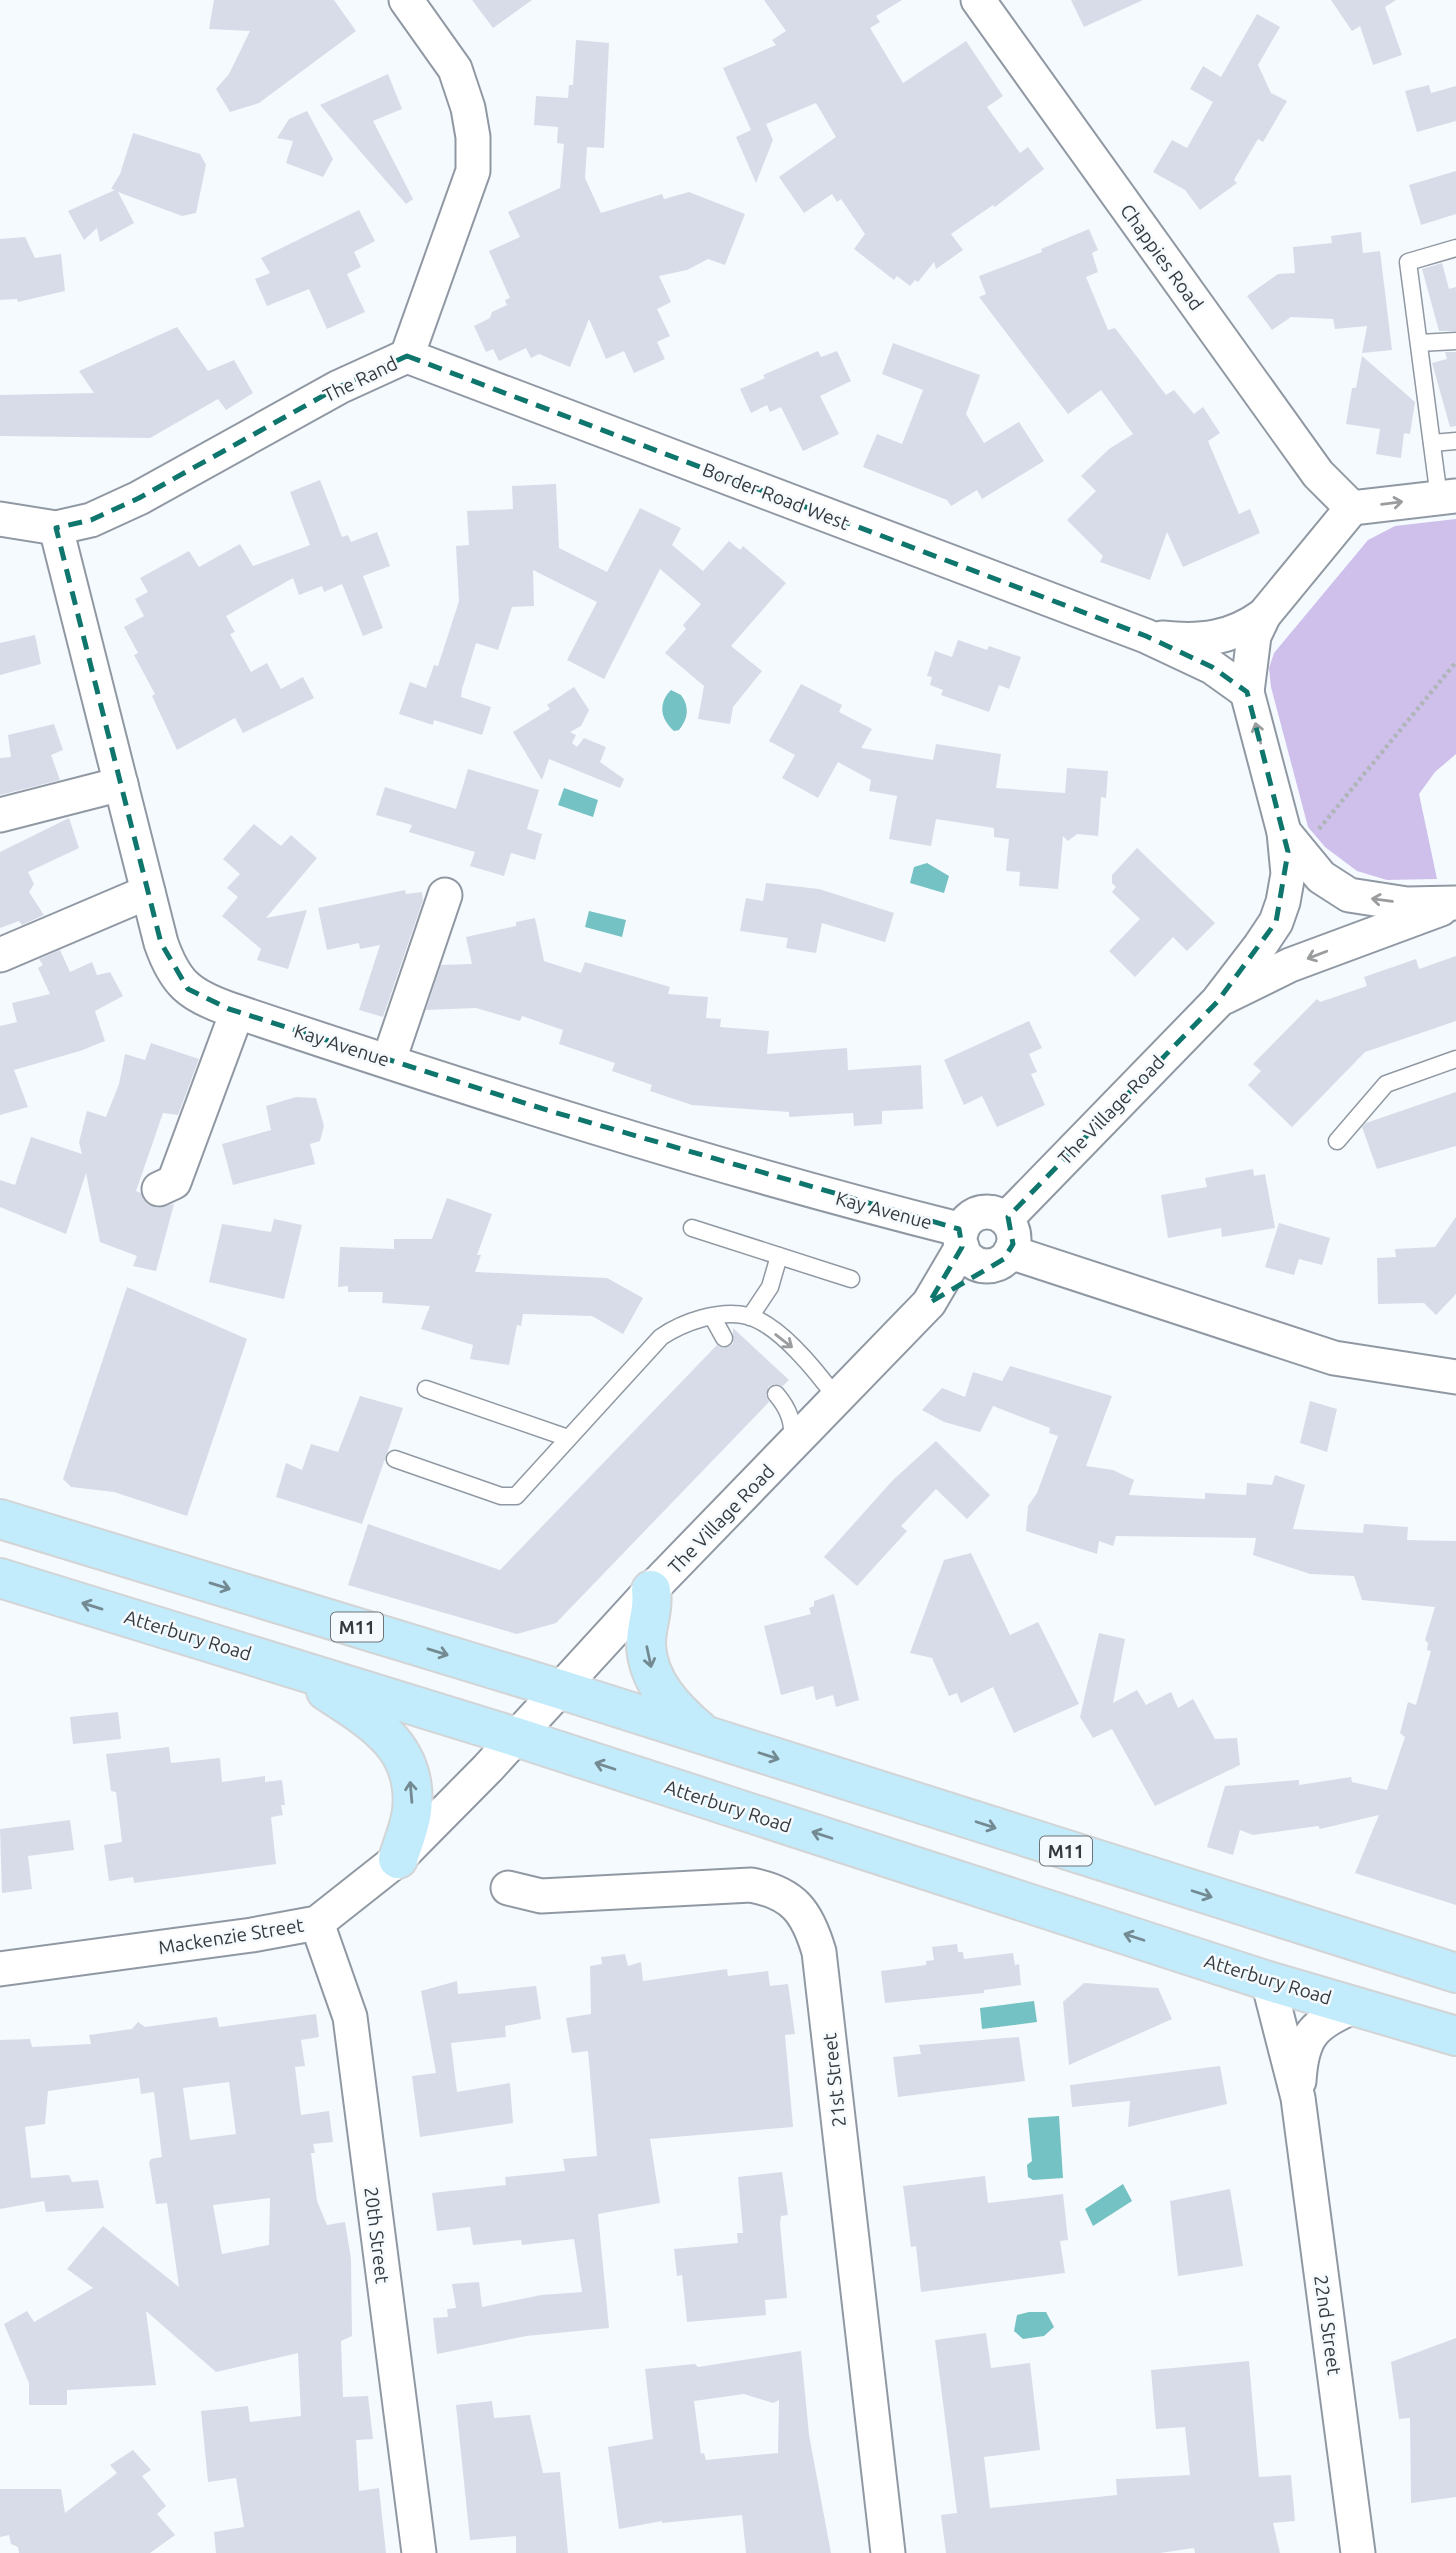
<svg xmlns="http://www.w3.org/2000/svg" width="1456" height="2553" font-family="Ubuntu,sans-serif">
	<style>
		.green { fill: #cec0eb }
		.water { fill: #74c2c3 }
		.building { fill: #d8dce9; fill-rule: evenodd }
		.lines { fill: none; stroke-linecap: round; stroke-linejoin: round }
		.lane-casing { stroke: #9099a3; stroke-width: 19 }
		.street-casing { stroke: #9099a3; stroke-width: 37 }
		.primary-casing { stroke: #d3d4d5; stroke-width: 42 }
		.path { stroke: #b0b5b9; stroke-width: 4.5; stroke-dasharray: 3.5 3.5; stroke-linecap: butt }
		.lane { stroke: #fff; stroke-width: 16 }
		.street { stroke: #fff; stroke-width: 33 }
		.primary { stroke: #c2ecfb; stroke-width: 38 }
		.oneway { stroke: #9a9c9e }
		.oneway2 { stroke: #748a93 }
		.marked { fill: none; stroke: #0f766e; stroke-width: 5; stroke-dasharray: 14 9; stroke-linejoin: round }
		.labels { text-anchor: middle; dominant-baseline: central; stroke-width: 5; stroke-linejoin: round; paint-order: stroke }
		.shield { fill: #f5fafe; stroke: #6f7478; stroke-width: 2 }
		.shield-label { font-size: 18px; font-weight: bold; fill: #353a3e }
		.street-label { font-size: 19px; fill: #353a3e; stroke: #f5fafe }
	</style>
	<rect width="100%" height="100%" fill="#f5fafe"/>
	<polygon class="green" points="1456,519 1456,754 1435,772 1419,794 1437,879 1387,880 1357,871 1325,847 1308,827 1271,687 1269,668 1274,653 1368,540 1395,526"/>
	<g class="water">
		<path d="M671 690 681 695C690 707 688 719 679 730L674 731C660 719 658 703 671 690Z"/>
		<polygon points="564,788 598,800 593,817 558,805"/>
		<polygon points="927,863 949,876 944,893 910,883 914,867"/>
		<polygon points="589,911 626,920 622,937 585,927"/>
		<polygon points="1034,2001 1037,2022 982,2029 980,2008"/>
		<polygon points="1059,2116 1063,2178 1033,2180 1028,2177 1027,2165 1032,2161 1028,2118"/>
		<polygon points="1123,2184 1132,2201 1093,2226 1085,2209"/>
		<polygon points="1029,2312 1046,2312 1054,2327 1044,2336 1023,2339 1014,2331 1017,2315"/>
	</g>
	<g class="building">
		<polygon points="214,0 334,0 356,31 259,103 230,112 216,89 229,74 250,31 209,29"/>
		<polygon points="472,0 532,0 493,28"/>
		<polygon points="764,0 902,0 876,16 880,22 870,28 903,83 966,41 1003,96 987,107 1020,153 1028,147 1044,169 995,207 993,205 951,234 963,250 936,269 934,262 918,282 915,280 910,286 897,276 894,280 854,249 865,234 841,199 837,202 832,194 804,213 779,177 836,137 816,103 766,124 773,140 756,183 736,137 751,130 723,68 776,45 772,40 786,31"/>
		<polygon points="1071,0 1143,0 1084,27"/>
		<polygon points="1331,0 1396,0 1385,7 1402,55 1373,65 1360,26 1352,31"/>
		<polygon points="1257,14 1280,27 1258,65 1271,93 1287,101 1263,142 1258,139 1234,180 1237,183 1200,210 1185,190 1153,172 1172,140 1187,148 1213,102 1190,89 1203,66 1221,77"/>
		<polygon points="576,40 609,43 604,148 587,147 585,178 601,213 662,194 664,199 689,192 745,214 725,265 708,259 687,270 659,276 671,302 657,309 670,336 657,342 665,359 634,373 624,351 606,359 589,319 570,367 539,354 531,358 526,348 499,361 493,349 486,352 474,326 490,318 492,312 507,305 505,300 510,298 489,251 520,237 508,212 560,188 564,144 557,143 558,127 534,125 536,96 568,98 569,85 573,85"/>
		<polygon points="388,74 402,109 373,121 413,199 406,204 320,105"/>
		<polygon points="1429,85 1431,93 1456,86 1456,121 1417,132 1405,91"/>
		<polygon points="307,111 333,159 323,177 286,163 293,141 277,138 289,119"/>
		<polygon points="133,133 200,154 206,165 196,213 182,216 118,192 134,223 100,242 97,228 84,240 68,211 115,190 111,189 120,174"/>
		<polygon points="1456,171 1456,214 1421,225 1409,185"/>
		<polygon points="359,210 375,241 354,252 361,267 347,274 365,312 327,329 309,289 267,306 255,279 270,273 261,258"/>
		<polygon points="1089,229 1098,250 1092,253 1098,272 1086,277 1108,330 1115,328 1166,395 1174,390 1194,414 1203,407 1220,433 1208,441 1239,514 1250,509 1260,533 1183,567 1167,532 1150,580 1100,562 1103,556 1067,520 1096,491 1081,476 1109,449 1133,434 1101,390 1068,414 979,297 986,294 979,276 1042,252 1041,249"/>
		<polygon points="1361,232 1363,253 1380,251 1392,350 1362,353 1367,326 1335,329 1333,319 1291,317 1272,330 1247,296 1278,274 1295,273 1293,247 1332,243 1331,236"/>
		<polygon points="25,237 35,258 61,254 65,291 18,302 17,299 0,300 0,239"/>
		<polygon points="1442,263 1449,289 1456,287 1456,331 1439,331 1422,269"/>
		<polygon points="177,327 208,371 234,360 253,393 226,410 218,399 150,438 0,436 0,395 94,393 79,371"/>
		<polygon points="893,343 980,375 966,414 984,443 1019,422 1044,461 982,499 977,490 951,506 947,500 863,467 877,434 902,444 923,390 882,374"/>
		<polygon points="818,351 821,357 837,351 851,381 820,396 839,434 803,451 781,407 770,412 767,405 751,413 740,389 765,378 763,375"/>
		<polygon points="1445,352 1456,352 1456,426 1450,427 1432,363 1447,359"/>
		<polygon points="1362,356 1415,402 1410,434 1404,433 1401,458 1376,454 1380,429 1346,424 1352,388 1356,388"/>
		<polygon points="320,480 342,537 348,535 351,542 377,532 390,566 363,576 383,628 363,636 342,584 324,592 322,586 299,595 293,578 226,616 235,632 230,634 251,672 267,663 281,689 303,677 314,698 243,733 235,718 177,750 152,696 155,694 134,655 138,653 124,627 144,616 135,599 148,592 140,578 189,551 199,567 240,544 253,566 310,545 290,492"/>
		<polygon points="556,484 559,548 607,572 640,508 681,528 672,545 703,571 729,541 740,550 743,546 786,583 731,646 762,671 733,707 730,724 698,719 704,686 665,653 686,629 683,625 701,604 660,569 604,679 567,660 597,602 533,570 534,606 512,607 498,650 476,643 462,689 461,697 491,707 482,735 434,720 433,725 399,714 410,682 426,688 434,665 438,666 459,601 456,546 469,545 467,511 513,509 512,486"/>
		<polygon points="35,635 41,664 0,675 0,643"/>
		<polygon points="958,640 987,650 989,646 1021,657 1009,689 999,685 989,712 941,695 943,690 930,685 932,677 927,676 935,651 952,657"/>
		<polygon points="801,684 842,705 839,712 872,729 861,748 933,760 936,744 1001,754 996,788 1065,793 1067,768 1108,771 1106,798 1101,797 1098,836 1077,834 1068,841 1063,836 1058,889 1019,886 1020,872 1006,871 1009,839 994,837 994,828 936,819 931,846 889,839 897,796 869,791 871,780 838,762 818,798 782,778 795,755 769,741"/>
		<polygon points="574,687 589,710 581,726 570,732 576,735 572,743 577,747 584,738 606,747 600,762 624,779 620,788 549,759 542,780 513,732 550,709 547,705"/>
		<polygon points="54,724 63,750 51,755 60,780 0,795 0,758 11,757 8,735"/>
		<polygon points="468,769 539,790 527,829 542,834 535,860 511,853 504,876 470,866 475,852 409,832 412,825 376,815 385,787 456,809"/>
		<polygon points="69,818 79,848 28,872 34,884 29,892 44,915 22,925 19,921 0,928 0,852"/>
		<polygon points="254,824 281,846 291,835 317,858 266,918 307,910 288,969 257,960 261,949 222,916 238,897 227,888 240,874 223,859"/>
		<polygon points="1137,848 1215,923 1187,951 1173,937 1135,977 1109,951 1140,919 1112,892 1116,887 1112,883 1112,875"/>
		<polygon points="766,883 819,889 894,913 885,942 822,923 816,953 786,948 788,938 740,931 746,898 763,901"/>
		<polygon points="405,890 406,894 422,892 423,900 383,1017 359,1010 380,945 360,949 359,943 327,950 318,908"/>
		<polygon points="535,918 544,961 581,973 585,962 670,987 668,994 708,997 706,1018 721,1019 720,1027 769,1031 767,1054 847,1048 848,1070 921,1065 923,1109 882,1111 882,1124 854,1126 853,1113 789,1117 789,1112 692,1105 650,1091 652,1085 612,1071 615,1063 559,1044 563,1030 522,1016 520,1021 476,1008 426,1010 441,965 472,964 466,937 516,926 516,922"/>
		<polygon points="60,950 70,972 92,962 97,975 110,972 123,996 95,1011 105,1041 80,1051 14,1070 28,1107 0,1115 0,1026 17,1022 12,1003 50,994 38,968 43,965 39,959"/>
		<polygon points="1456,956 1456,1021 1365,1052 1292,1127 1248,1085 1261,1071 1253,1064 1317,999 1320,1002 1367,986 1364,977 1416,959 1419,969"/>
		<polygon points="1029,1021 1042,1048 1029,1054 1037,1072 1031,1074 1045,1105 997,1127 982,1096 964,1105 944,1060"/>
		<polygon points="151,1043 199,1059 178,1115 163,1113 136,1191 141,1193 147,1204 157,1208 174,1204 156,1271 133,1266 137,1256 100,1242 86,1173 66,1234 0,1207 0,1180 15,1185 31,1137 82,1154 79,1142 87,1111 106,1117 119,1084 125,1054 145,1060"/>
		<polygon points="1456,1092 1456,1146 1377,1169 1362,1127 1366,1123"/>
		<polygon points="296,1097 316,1098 324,1126 320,1141 310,1144 315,1164 233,1185 222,1144 271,1130 266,1106"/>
		<polygon points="1253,1169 1254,1176 1265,1174 1275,1228 1222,1237 1221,1228 1168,1238 1161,1195 1207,1187 1205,1178"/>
		<polygon points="447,1198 492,1214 477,1255 481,1255 475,1272 607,1278 643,1298 623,1334 592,1316 523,1314 521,1326 517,1325 509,1365 470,1359 473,1345 421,1329 430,1306 382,1303 383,1292 348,1292 348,1286 338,1287 340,1247 394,1249 394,1239 432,1239"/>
		<polygon points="1456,1217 1456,1294 1436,1315 1424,1303 1378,1304 1377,1258 1396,1257 1395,1249 1435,1247"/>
		<polygon points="274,1219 302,1225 284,1299 209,1282 222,1224 271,1232"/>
		<polygon points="1279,1223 1330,1238 1322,1265 1299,1259 1294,1275 1265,1267"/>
		<polygon points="127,1287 247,1339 187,1516 114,1492 71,1487 63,1479"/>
		<polygon points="733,1328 789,1380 783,1386 775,1384 769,1386 766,1395 769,1402 556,1623 517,1634 348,1585 368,1524 500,1570 717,1345 724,1348 733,1344"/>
		<polygon points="1010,1366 1112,1396 1086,1466 1113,1470 1134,1480 1129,1495 1205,1499 1205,1493 1246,1495 1247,1483 1272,1485 1275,1475 1305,1485 1293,1529 1363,1533 1364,1524 1408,1527 1407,1540 1456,1541 1456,1905 1355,1873 1379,1815 1320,1829 1318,1826 1253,1835 1240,1830 1233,1855 1207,1847 1225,1786 1299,1780 1299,1785 1351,1777 1352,1782 1387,1790 1405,1737 1400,1733 1408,1702 1416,1705 1431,1651 1427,1650 1428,1643 1425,1640 1435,1607 1362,1600 1354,1576 1310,1574 1253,1555 1256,1538 1116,1536 1113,1546 1099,1541 1097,1554 1026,1531 1028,1506 1037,1493 1058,1436 1049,1433 1050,1428 993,1406 980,1432 944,1422 922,1410 942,1388 965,1397 973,1372 1002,1381"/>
		<polygon points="360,1396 403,1408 362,1524 276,1497 286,1463 302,1470 311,1444 338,1452"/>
		<polygon points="1310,1401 1337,1409 1327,1452 1300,1443"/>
		<polygon points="936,1441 990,1495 967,1519 936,1489 901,1526 907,1531 857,1586 824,1557 893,1480"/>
		<polygon points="971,1553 1010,1635 1038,1622 1079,1704 1014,1733 993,1687 961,1703 957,1693 949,1696 932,1658 910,1653 944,1560"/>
		<polygon points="834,1594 859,1700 836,1707 833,1695 816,1700 813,1686 781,1695 764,1626 811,1614 809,1608 814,1606 814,1601"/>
		<polygon points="1099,1633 1125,1639 1113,1703 1137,1690 1146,1705 1171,1692 1178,1708 1193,1699 1215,1739 1237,1738 1240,1765 1155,1806 1112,1729 1093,1738 1080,1717"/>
		<polygon points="118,1712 121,1739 73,1744 70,1717"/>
		<polygon points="169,1747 171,1763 220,1758 222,1782 265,1776 265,1782 282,1780 285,1805 281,1805 283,1815 271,1817 276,1864 134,1883 133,1877 109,1881 104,1845 122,1842 116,1792 111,1791 106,1754"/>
		<polygon points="70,1820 74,1850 28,1856 32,1889 2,1893 0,1829"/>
		<polygon points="957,1944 958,1952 963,1952 964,1959 1013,1953 1015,1965 1019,1964 1021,1985 984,1990 984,1993 885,2003 881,1971 926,1965 926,1961 934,1960 932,1947"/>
		<polygon points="625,1954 628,1966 641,1962 643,1981 727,1969 728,1976 768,1971 770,1986 788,1984 795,2034 785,2035 793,2127 650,2139 660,2203 598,2214 609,2328 526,2336 437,2354 433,2318 448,2317 447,2309 456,2308 452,2284 479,2282 482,2307 541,2295 582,2292 574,2239 522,2245 521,2240 473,2245 470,2227 437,2231 432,2193 506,2185 505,2177 565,2171 563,2159 597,2156 588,2051 572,2053 566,2018 591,2014 590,1966 602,1964 601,1957"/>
		<polygon points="457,1981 458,1994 536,1986 541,2019 505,2026 506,2037 451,2043 457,2092 510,2083 513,2123 420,2137 412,2076 436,2073 421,1991"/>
		<polygon points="1084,1983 1158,1988 1172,2019 1069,2065 1063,2002"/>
		<path d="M316 2014 319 2037 301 2040 305 2066 295 2067 301 2115 329 2111 333 2142 313 2144 315 2153H311L317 2201 327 2225 345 2222 351 2259 352 2336 341 2341 343 2397 368 2396 373 2439 356 2440 359 2491 379 2488 386 2553H216L214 2532 244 2527 236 2478 208 2482 201 2411 248 2406 250 2422 301 2416 298 2353 216 2372 146 2311 156 2385 67 2390V2405H29V2383L4 2324 27 2311 34 2322 93 2288 67 2269 103 2226 179 2287 167 2203 156 2204 149 2162 151 2159 162 2157 154 2092 141 2094 139 2078 48 2091 45 2124 25 2127 31 2178 69 2175 72 2182 98 2180 104 2208 46 2212 44 2201 0 2209V2040L30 2039 32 2047 91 2044 89 2035 132 2029 138 2022 145 2027 217 2017 219 2027ZM229 2082 236 2134 190 2140 183 2088ZM270 2198 269 2245 222 2254 213 2205Z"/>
		<polygon points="1019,2037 1025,2081 898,2097 893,2057 921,2054 919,2045"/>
		<polygon points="1220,2066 1227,2104 1128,2127 1130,2101 1072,2107 1070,2085"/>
		<polygon points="782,2172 788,2215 781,2216 780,2224 787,2298 765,2300 766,2315 687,2322 682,2275 677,2276 674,2249 738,2243 737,2233 743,2233 738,2177"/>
		<polygon points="985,2176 988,2203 1063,2194 1068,2240 1060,2241 1065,2273 921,2292 916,2246 911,2247 903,2186"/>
		<polygon points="1230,2189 1243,2266 1178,2276 1170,2201"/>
		<polygon points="986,2333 991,2368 1030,2363 1040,2450 984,2457 990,2508 1117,2495 1116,2479 1190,2475 1185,2427 1156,2429 1151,2370 1249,2361 1259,2477 1291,2475 1295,2521 1273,2523 1280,2553 1195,2553 1194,2548 1160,2553 946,2553 941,2515 957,2513 935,2340"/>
		<polygon points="1456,2338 1456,2497 1411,2503 1410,2418 1399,2419 1391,2362"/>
		<path d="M801 2351 809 2435 831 2553H746L742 2515 662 2523V2521L619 2529 608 2447 653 2439 645 2369 695 2364 698 2367ZM744 2394 773 2403 779 2400 778 2453 706 2460 704 2453 701 2454 694 2401Z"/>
		<polygon points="492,2401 494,2418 530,2415 543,2473 560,2472 568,2553 516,2553 516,2536 470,2540 456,2405"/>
		<polygon points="133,2450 151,2470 142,2476 166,2506 157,2514 175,2535 150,2553 19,2553 18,2547 11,2544 9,2535 0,2537 0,2489 61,2489 65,2513 117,2473 110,2465"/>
	</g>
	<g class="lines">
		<g class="lane-casing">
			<g id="lane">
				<polyline points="1419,343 1456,341"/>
				<polyline points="1432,443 1456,441"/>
				<polyline points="1439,498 1408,262 1456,248"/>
				<polyline points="1337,1141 1386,1084 1456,1059"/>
				<polyline points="692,1228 851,1279"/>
				<polyline points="750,1317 770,1287 779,1256"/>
				<polyline points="713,1318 724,1338"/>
				<polyline points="426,1389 568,1438"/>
				<path d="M776 1394C789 1409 794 1423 792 1443"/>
				<path d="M395 1459 501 1496H516L661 1337C683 1322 720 1309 748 1316 780 1325 818 1373 837 1399"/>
			</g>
		</g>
		<g class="street-casing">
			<g id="street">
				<polyline points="978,0 1318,474 1352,508"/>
				<polyline points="407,356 1146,636 1212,667 1247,692"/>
				<polyline points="1456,496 1352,508 1264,615 1254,636 1247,692 1284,832 1321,877 1349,895 1407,904 1456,903"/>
				<polyline points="0,519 56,528 91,520 139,498 339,387 407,356 473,171 473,137 468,108 455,69 406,0"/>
				<path d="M56 528 161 943C175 983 189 995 229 1009 470 1090 715 1168 962 1230"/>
				<path d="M1162 638C1201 642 1231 639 1264 615"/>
				<polyline points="0,815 121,784"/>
				<polyline points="0,955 148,892"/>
				<polyline points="1225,997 1290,965 1441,909"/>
				<polyline points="389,1060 445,895"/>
				<polyline points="159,1189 174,1182 237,1012"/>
				<circle cx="987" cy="1239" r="27"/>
				<polyline points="1006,1219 1217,1002 1260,946 1276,922 1283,902 1288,874 1284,832"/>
				<polyline points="1010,1252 1334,1358 1456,1377"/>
				<path d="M508 1888 541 1896 751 1885C793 1893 807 1911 819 1952L888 2553"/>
				<polyline points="317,1923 350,2017 419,2553"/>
				<polyline points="0,1969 252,1935 317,1923 398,1859 488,1768 651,1590 929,1303 962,1247"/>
				<polyline points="1268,1981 1298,2098 1358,2553"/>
				<path d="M1299 2081C1302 2033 1314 2025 1356 2005"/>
			</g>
		</g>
		<g class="primary-casing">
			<g id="primary">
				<polyline points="0,1519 559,1689 1456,1973"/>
				<polyline points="0,1578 516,1737 1268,1981 1456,2036"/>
				<path d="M651 1590C654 1609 646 1625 646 1644 647 1681 674 1709 700 1731"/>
				<path d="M326 1691C372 1721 419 1747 412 1811 410 1827 403 1843 398 1859"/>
			</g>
		</g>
		<polyline class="path" points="1319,829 1456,662"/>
		<use href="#lane" class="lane"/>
		<use href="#street" class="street"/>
		<use href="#primary" class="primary"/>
	</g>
	<defs><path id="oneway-shaft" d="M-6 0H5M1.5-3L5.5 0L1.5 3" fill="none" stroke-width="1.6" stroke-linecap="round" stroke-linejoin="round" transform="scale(1.75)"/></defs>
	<g class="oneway">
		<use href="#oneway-shaft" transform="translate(1392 503) rotate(-7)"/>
		<use href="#oneway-shaft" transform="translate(1258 733) rotate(-105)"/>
		<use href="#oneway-shaft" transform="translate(1382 900) rotate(-172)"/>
		<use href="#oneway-shaft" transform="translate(1317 955) rotate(159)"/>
		<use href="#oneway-shaft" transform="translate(784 1341) rotate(38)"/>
	</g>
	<g class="oneway2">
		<use href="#oneway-shaft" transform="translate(220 1586) rotate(17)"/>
		<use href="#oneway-shaft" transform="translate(92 1606) rotate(-163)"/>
		<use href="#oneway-shaft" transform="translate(438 1652) rotate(17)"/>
		<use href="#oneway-shaft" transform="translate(649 1657) rotate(78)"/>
		<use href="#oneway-shaft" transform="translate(769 1756) rotate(18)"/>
		<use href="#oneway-shaft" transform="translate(605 1766) rotate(-162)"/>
		<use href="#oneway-shaft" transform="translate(411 1792) rotate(-95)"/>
		<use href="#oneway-shaft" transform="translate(986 1825) rotate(18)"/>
		<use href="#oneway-shaft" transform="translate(822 1835) rotate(-162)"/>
		<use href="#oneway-shaft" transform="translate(1202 1894) rotate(18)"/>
		<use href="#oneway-shaft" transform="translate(1134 1937) rotate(-162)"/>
	</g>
	<path class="marked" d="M407 356 1146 636 1212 667 1247 692 1288 852 1276 922 1217 1002 1008 1217 1013 1244 1004 1259 929 1303 962 1247 959 1229 550 1111 229 1009 188 989 161 943 56 528 91 520 139 498 339 387Z"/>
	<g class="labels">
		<g class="shield">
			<rect x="331" y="1612.5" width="52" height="29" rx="5"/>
			<rect x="1040" y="1836.5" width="52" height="29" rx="5"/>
		</g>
		<g class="shield-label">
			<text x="357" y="1627">M11</text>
			<text x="1066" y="1851">M11</text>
		</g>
		<g class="street-label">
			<text transform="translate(1162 257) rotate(54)">Chappies Road</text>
			<text transform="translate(360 379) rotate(-26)">The Rand</text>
			<text transform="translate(776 496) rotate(21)">Border Road West</text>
			<text transform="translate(342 1045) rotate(18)">Kay Avenue</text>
			<text transform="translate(1111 1110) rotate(-46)">The Village Road</text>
			<text transform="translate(884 1210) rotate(15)">Kay Avenue</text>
			<text transform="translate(721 1519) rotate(-46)">The Village Road</text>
			<text transform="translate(188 1635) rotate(17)">Atterbury Road</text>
			<text transform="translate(728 1806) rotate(18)">Atterbury Road</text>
			<text transform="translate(231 1936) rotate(-9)">Mackenzie Street</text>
			<text transform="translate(1268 1979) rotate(17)">Atterbury Road</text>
			<text transform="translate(834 2080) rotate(-96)">21st Street</text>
			<text transform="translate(377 2235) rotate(83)">20th Street</text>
			<text transform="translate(1328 2325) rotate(82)">22nd Street</text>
		</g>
	</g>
</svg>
